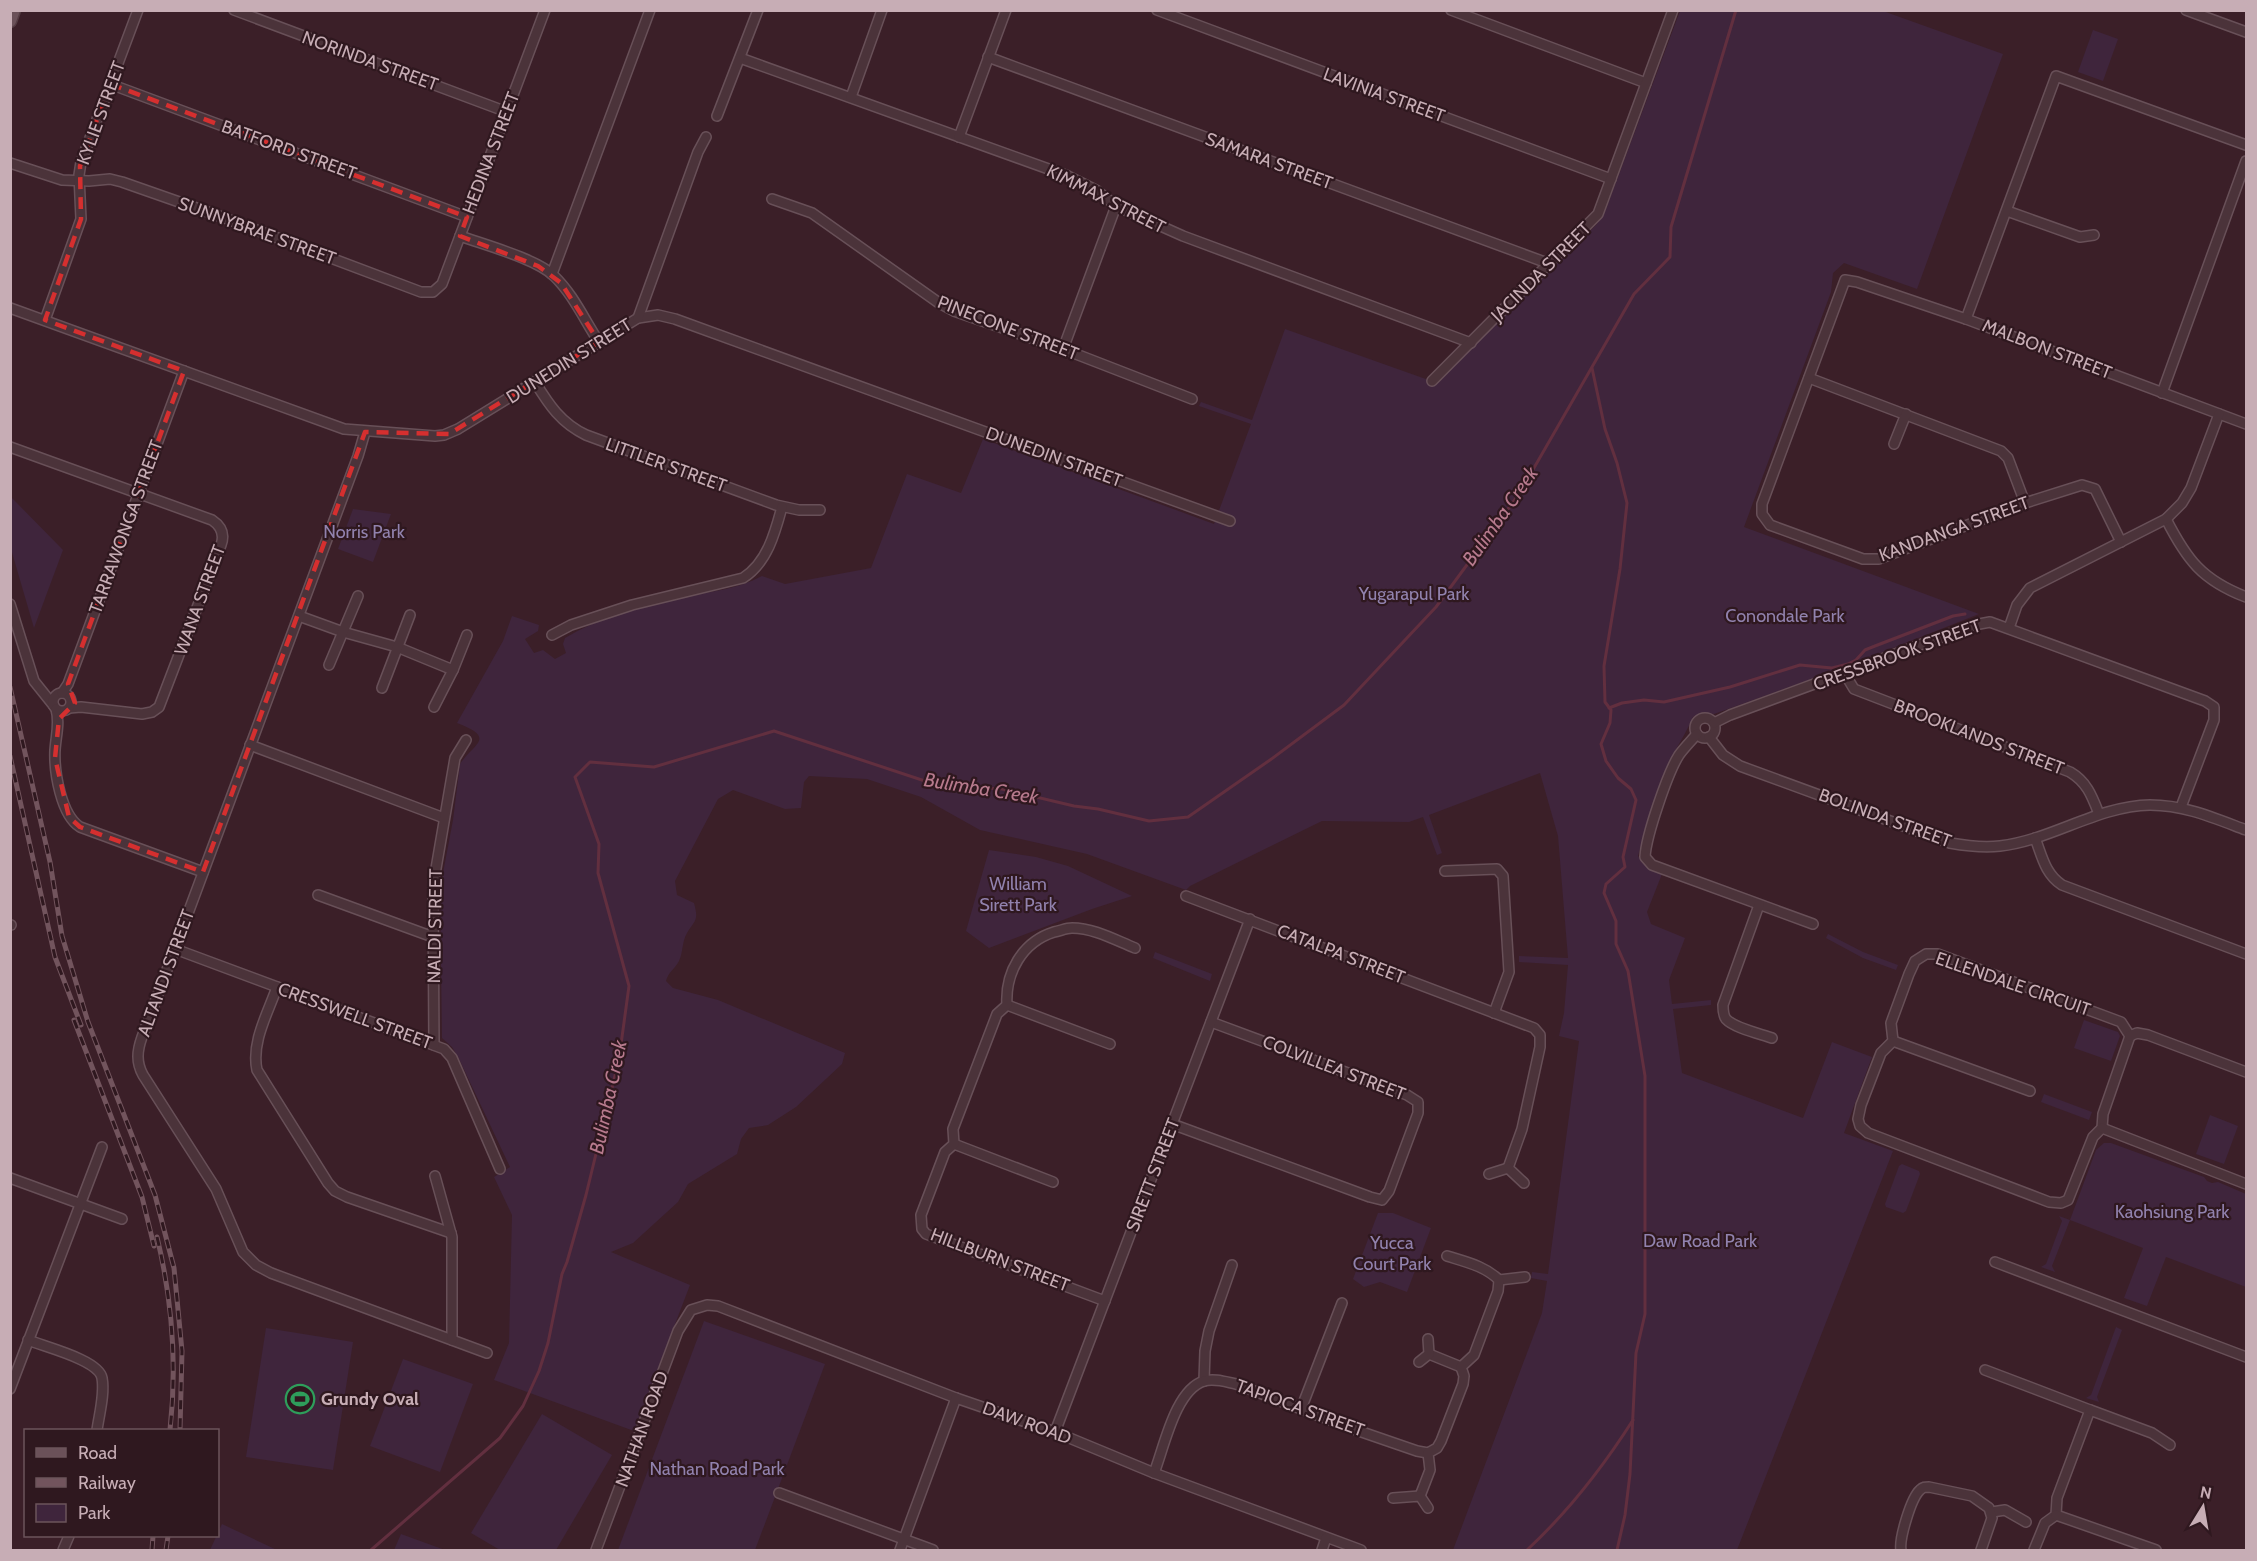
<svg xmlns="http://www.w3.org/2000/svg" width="2257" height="1561" font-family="Cabin,sans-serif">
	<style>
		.green { fill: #3f253c }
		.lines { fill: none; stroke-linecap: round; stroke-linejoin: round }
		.stream { stroke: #622f3f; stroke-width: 3 }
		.minor-casing { stroke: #685058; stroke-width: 12 }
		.major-casing { stroke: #543c43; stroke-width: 15 }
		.minor { stroke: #4b333a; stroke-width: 9 }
		.major { stroke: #6b5159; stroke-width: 12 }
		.rail-casing { stroke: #72545d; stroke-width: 5 }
		.rail { stroke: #2f181f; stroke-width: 3; stroke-dasharray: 9; stroke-linecap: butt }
		.marked { fill: none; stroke: #d52f2f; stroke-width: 4.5; stroke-dasharray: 12 8; stroke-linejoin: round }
		.labels { text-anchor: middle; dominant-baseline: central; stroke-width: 4.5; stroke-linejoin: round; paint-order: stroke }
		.street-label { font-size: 18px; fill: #c7adb5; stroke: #2f181f }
		.park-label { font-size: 18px; fill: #9182ae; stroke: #2f181f }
		.poi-label { font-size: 18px; font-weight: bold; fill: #c7adb5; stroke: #2f181f; text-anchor: start }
		.water-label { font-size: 20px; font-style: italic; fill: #b77a8d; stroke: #2f181f }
	</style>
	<rect width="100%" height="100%" fill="#3b1f28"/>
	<g class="green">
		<path d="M1680 11H1883L2003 54 1917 289 1844 263 1833 273 1831 292 1744 527 1979 614 1837 670 1714 714 1702 713 1693 717C1685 736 1673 752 1665 771 1654 798 1646 828 1638 856L1650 870 1662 874 1647 912 1651 924 1685 938 1669 980 1672 1004 1711 1000V1005L1673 1009 1682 1073 1803 1118 1832 1042 1872 1057 1844 1133 1893 1151 1737 1550H1453L1542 1313 1547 1281 1531 1278 1532 1272 1548 1274 1579 1041 1559 1036 1564 1013 1568 965 1519 962V956L1568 958 1558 836 1540 773 1429 815 1442 853 1437 855 1423 817 1409 822 1322 821 1190 886 1186 890 1087 854 980 830 921 797 867 779 809 776 804 782 801 808 785 809 733 790 718 799 675 881 677 895 694 903C699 921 695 920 687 933 682 941 683 953 679 961 675 969 668 972 666 981L673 988 718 1000 845 1053 842 1064 796 1107 768 1125 749 1128 741 1139 737 1154 688 1184 678 1202 633 1243 611 1252 690 1285 634 1431 494 1380 509 1343 512 1215 494 1177 510 1167 459 1059 452 1047 442 1038 440 889 453 820 460 764C474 743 497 738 457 723L503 641 512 616 539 625 538 631 525 639 534 653 543 650 555 659 566 653 563 644 565 638C599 618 640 605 678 598 707 592 736 590 762 576L785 584 871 568 907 474 961 493 983 439 1214 524 1251 424 1199 406 1201 402 1252 420 1285 329 1437 383 1597 224 1606 209Z"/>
		<polygon points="2093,30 2118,39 2103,81 2078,72"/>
		<polygon points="10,496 63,550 34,628 11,549"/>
		<polygon points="353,509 391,514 373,562 338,549"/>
		<polygon points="989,850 1036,857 1068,866 1132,896 1092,909 989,948 966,931"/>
		<polygon points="1828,934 1863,952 1898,965 1896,970 1863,958 1826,938"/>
		<polygon points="1155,952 1212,974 1210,981 1153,958"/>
		<polygon points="2084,1020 2118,1032 2120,1036 2111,1061 2074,1048"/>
		<polygon points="2044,1094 2092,1112 2089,1120 2041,1102"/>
		<polygon points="2210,1115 2238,1126 2224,1164 2196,1154"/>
		<polygon points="2104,1143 2111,1143 2204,1177 2207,1181 2212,1183 2218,1182 2246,1194 2246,1287 2166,1257 2147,1306 2124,1298 2143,1248 2070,1220 2052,1266 2055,1272 2041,1267 2046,1264 2062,1221 2059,1216 2070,1220 2096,1150"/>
		<polygon points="1902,1164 1919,1171 1920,1174 1906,1211 1903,1213 1886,1207 1885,1204 1899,1166"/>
		<polygon points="1378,1213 1393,1213 1431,1228 1407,1292 1380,1282 1364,1287 1353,1279"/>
		<polygon points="704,1321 825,1364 755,1550 618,1550"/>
		<polygon points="2116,1327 2122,1330 2097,1397 2099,1402 2086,1398 2091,1395"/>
		<polygon points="266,1328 353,1342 333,1470 246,1457"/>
		<polygon points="403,1359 473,1384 440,1472 370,1446"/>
		<polygon points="542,1414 612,1455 556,1550 500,1550 471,1533"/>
		<polygon points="222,1524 277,1550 210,1550"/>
		<polygon points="401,1534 445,1550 394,1550"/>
	</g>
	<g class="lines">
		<g class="stream">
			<polyline points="1592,368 1605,429 1617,463 1627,503 1620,569 1604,666 1605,702 1611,710 1610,723 1601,744 1606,761 1618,778 1631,789 1636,800 1623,857 1625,867 1606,884 1604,893 1616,921 1616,944 1628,971 1645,1076 1645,1314 1636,1353 1630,1474 1625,1515 1617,1550"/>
			<polyline points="1609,708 1622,703 1644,700 1664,702 1730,687 1800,665 1832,668 1848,664 1856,660 1865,650 1875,646 1953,616 1965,614"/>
			<polyline points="371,1550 500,1438 523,1406 539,1371 548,1343 562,1274 567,1262 586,1195 619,1059 629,986 598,873 599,844 575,777 590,762 654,767 774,731 940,786 1002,789 1074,806 1098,809 1149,821 1188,817 1270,760 1344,705 1436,607 1519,494 1634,294 1670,257 1671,227 1736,10"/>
			<path d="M1527 1550C1568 1512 1603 1467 1633 1420"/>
		</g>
		<g class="minor-casing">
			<g id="minor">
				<polyline points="234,10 507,112"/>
				<polyline points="1157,10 1611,179"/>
				<polyline points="1451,10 1646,83"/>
				<polyline points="2186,10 2246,32"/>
				<polyline points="988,57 1550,264"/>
				<polyline points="740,58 1068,176 1096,190 1116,206 1183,236 1471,343"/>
				<polyline points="110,84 467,217"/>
				<polyline points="851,97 882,10"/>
				<polyline points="717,116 758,10"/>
				<polyline points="959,137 1006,10"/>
				<polyline points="10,163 62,180 89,181 110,179 122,182 222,217 421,292 433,292 442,284 545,10"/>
				<polyline points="772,199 812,213 939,303 954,311 1063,349 1192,399"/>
				<polyline points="2007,211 2080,237 2094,235"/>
				<path d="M460 236C485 245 537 259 554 276 573 294 585 321 599 342"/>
				<polyline points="552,274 650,10"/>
				<polyline points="10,308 344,429 435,436 444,435 458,429 638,318 658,315 675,319 1230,521"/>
				<polyline points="638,318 698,152 706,137"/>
				<polyline points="1966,319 2056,76 2246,145"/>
				<polyline points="45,320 81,219 79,175 81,162 138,10"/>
				<polyline points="1063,349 1116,206"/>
				<polyline points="1809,378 2001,451 2008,458 2025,503"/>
				<polyline points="1432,381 1598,214 1673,10"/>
				<path d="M535 382C549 405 561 423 586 435L776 505 799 510H820"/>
				<polyline points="2162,393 2246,161"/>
				<path d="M365 432 358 456 142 1037C137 1051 136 1062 143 1075L216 1189 243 1252 256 1265 271 1273 487 1353"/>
				<polyline points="1894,444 1906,414"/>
				<path d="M10 447 212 520C221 526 225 534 221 545L159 707 152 712 142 714 81 707 69 708"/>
				<path d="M2166 519C2187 560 2202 580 2246 597"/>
				<polyline points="2121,542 2095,489 2082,485 2025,503 1879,559 1863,559 1770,525 1762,514 1762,504 1845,280 1857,282 1966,319 2246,424"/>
				<polyline points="10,604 34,681 54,706"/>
				<polyline points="299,616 343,632 397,647 453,670"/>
				<polyline points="2009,628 2017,605 2030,588 2166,519 2182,503 2191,488 2219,414"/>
				<path d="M552 635 571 625 632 605 743 578C767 563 775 533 782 507"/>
				<polyline points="329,665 358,596"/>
				<path d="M1845 674 1854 689 2070 772C2087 782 2092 796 2099 814"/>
				<polyline points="382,688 410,615"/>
				<circle cx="62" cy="702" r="9"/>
				<polyline points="62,693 68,684 184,371"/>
				<polyline points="434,707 453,670 467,635"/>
				<path d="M56 709C60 723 56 735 55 750 54 772 61 815 80 827L203 872"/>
				<circle cx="1705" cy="728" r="10"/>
				<polyline points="1714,723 1730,715 1974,625 1990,622 2205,701 2214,707 2214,720 2181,807"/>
				<path d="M1697 734C1691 741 1684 748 1679 755 1668 772 1646 836 1645 857L1652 865 1813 924"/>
				<path d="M1709 737 1723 755 1740 766 1950 843C1967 846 1983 848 2000 846 2052 840 2097 806 2150 805 2185 805 2214 818 2246 830"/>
				<polyline points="250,745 444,818"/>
				<path d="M2035 838C2042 856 2045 874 2062 885L2246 954"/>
				<polyline points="1445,871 1497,869 1503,876 1509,972 1494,1013"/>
				<polyline points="318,895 433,937"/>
				<polyline points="1186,896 1534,1028 1540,1035 1540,1047 1522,1129 1508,1168"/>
				<path d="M1759 905 1723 1005C1723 1010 1723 1015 1726 1019 1734 1028 1761 1034 1772 1038"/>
				<polyline points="10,925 11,925"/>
				<polyline points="175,949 444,1049 452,1058 500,1169"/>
				<polygon points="1926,954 1938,954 2121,1022 2130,1036 2103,1114 2102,1128 2093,1137 2068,1200 2061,1203 2049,1202 1868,1133 1860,1126 1858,1119 1861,1105 1881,1053 1893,1041 1891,1023 1909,974 1915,961"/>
				<path d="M277 987C268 1013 251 1042 257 1070L328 1183 335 1191 347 1197 451 1233"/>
				<polyline points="1007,1005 1110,1044"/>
				<polyline points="2130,1036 2137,1033 2148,1035 2246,1072"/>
				<polyline points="1893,1041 2030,1091"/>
				<polyline points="434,1045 433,886 455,758 466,740"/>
				<polyline points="1172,1124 1370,1197 1382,1200 1389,1191 1418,1113 1418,1102 1407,1095 1211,1022"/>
				<polyline points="2102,1128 2246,1184"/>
				<polyline points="954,1144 1053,1182"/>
				<polyline points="1489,1174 1508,1168 1524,1183"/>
				<polyline points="435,1176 452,1237 452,1340"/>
				<polyline points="10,1178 122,1219"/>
				<polyline points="1995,1262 2246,1357"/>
				<polyline points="1499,1280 1525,1277"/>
				<path d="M1105 1301 926 1234 922 1229 921 1215 945 1152 954 1144 953 1129 997 1014 1007 1005C1005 973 1022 942 1054 932 1060 931 1066 928 1072 928 1094 928 1115 940 1135 948"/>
				<path d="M28 1340C45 1347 99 1360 102 1378 105 1394 99 1415 97 1430"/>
				<polyline points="1429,1354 1461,1367"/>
				<polyline points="1419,1362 1429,1354 1428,1339"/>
				<polyline points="1985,1370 2090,1410 2057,1498 2056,1515 2045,1523 2034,1550"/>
				<polyline points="1204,1381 1205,1351 1209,1331 1232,1265"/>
				<polyline points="10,1389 102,1147"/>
				<polyline points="1301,1409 1342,1303"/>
				<polyline points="2090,1410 2152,1433 2170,1445"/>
				<polyline points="1055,1432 1250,919"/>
				<path d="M1154 1473C1164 1448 1175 1390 1204 1381 1215 1378 1226 1382 1236 1384L1356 1430 1417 1451 1428 1453"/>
				<polyline points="779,1493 933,1550"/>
				<path d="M1420 1496 1430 1470 1428 1453 1437 1448 1441 1441 1463 1384 1464 1376 1461 1367 1474 1355 1498 1291 1499 1280C1485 1266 1466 1262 1447 1256"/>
				<polyline points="1393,1498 1420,1496 1428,1508"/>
				<polyline points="1992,1512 2005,1510 2026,1522"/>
				<polyline points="2056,1515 2156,1550"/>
				<polyline points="63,1550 69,1536"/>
				<polyline points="596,1550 678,1331 691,1310 707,1305 718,1306 956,1398 1055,1432 1154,1473 1361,1550"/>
				<polyline points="900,1550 956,1398"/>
				<polyline points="1322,1550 1326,1538"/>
				<path d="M1901 1550C1899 1539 1911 1498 1920 1490 1923 1487 1925 1487 1929 1487L1972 1496 1989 1508 1992 1518 1981 1550"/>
			</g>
		</g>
		<g class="major-casing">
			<polyline id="major" points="10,21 14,10"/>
		</g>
		<use href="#minor" class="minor"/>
		<use href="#major" class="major"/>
		<g class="rail-casing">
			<g id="rail">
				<polyline points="10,687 50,862 62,936 88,1022 155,1195 174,1268 182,1351 180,1430"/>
				<polyline points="10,756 55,957 81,1025"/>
				<polyline points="74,1020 142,1197 154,1246"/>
				<path d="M157 1237C172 1299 177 1367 170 1430"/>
				<polyline points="152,1550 153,1536"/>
				<polyline points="166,1550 168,1536"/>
			</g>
		</g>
		<use href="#rail" class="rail"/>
	</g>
	<path class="marked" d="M110 84 467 217 460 236 538 266 561 283 599 342 449 434 365 432 203 872 80 827 69 817 55 758 59 719 75 703 68 684 184 371 45 320 81 219 80 166Z"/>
	<defs>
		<g id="stadium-ring" transform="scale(1.5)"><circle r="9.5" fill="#2f181f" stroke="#2e9e5b" stroke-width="1.5"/><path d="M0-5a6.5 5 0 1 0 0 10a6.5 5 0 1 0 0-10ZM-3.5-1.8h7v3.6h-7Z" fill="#2e9e5b"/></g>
	</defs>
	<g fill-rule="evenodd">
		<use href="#stadium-ring" x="300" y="1399"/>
	</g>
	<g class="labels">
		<g class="street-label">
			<text transform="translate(370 61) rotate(20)">NORINDA STREET</text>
			<text transform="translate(1384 95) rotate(20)">LAVINIA STREET</text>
			<text transform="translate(101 113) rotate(-70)">KYLIE STREET</text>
			<text transform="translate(289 150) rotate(20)">BATFORD STREET</text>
			<text transform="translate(491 153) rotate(-69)">HEDINA STREET</text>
			<text transform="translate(1269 161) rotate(20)">SAMARA STREET</text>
			<text transform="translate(1106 199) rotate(27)">KIMMAX STREET</text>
			<text transform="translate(257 231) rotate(20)">SUNNYBRAE STREET</text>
			<text transform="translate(1541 272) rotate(-45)">JACINDA STREET</text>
			<text transform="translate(1008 328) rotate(21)">PINECONE STREET</text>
			<text transform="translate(2047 349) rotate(21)">MALBON STREET</text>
			<text transform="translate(569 361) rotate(-32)">DUNEDIN STREET</text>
			<text transform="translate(1054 457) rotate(20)">DUNEDIN STREET</text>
			<text transform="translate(666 465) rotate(20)">LITTLER STREET</text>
			<text transform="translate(126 527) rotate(-70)">TARRAWONGA STREET</text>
			<text transform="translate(1954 529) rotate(-20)">KANDANGA STREET</text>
			<text transform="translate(200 600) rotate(-70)">WANA STREET</text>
			<text transform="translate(1897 655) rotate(-20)">CRESSBROOK STREET</text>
			<text transform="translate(1979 737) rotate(21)">BROOKLANDS STREET</text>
			<text transform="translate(1885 818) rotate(20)">BOLINDA STREET</text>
			<text transform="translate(435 926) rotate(-89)">NALDI STREET</text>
			<text transform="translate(1341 954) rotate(21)">CATALPA STREET</text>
			<text transform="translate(166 973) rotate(-70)">ALTANDI STREET</text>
			<text transform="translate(2013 984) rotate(19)">ELLENDALE CIRCUIT</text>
			<text transform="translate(355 1016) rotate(20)">CRESSWELL STREET</text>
			<text transform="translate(1334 1068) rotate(21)">COLVILLEA STREET</text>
			<text transform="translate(1153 1175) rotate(-69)">SIRETT STREET</text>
			<text transform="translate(1000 1260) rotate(21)">HILLBURN STREET</text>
			<text transform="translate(1300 1408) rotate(20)">TAPIOCA STREET</text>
			<text transform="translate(1027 1423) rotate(20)">DAW ROAD</text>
			<text transform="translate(642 1429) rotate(-70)">NATHAN ROAD</text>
		</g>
		<g class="park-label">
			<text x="364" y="532">Norris Park</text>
			<text x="1414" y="594">Yugarapul Park</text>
			<text x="1785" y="616">Conondale Park</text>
			<text x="1018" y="884">William<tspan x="1018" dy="21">Sirett Park</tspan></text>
			<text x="2172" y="1212">Kaohsiung Park</text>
			<text x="1700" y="1241">Daw Road Park</text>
			<text x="1392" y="1243">Yucca<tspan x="1392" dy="21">Court Park</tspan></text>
			<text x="717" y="1469">Nathan Road Park</text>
		</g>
		<g class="poi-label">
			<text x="321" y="1399">Grundy Oval</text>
		</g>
		<g class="water-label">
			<text transform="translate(1500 516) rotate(-55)">Bulimba Creek</text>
			<text transform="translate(981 788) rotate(9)">Bulimba Creek</text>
			<text transform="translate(608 1097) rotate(-78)">Bulimba Creek</text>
		</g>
	</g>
	<rect width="2257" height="1561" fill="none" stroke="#c7adb5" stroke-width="24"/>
	<rect x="24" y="1429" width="195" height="108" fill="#2f181f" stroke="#6c545b" stroke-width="1.5"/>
	<rect x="36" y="1448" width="30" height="9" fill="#6b5159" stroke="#6c545b" stroke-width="1.5"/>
	<text x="78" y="1459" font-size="18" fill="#c7adb5">Road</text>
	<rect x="36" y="1478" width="30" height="9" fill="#72545d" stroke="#6c545b" stroke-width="1.5"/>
	<text x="78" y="1489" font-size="18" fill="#c7adb5">Railway</text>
	<rect x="36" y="1504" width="30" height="18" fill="#3f253c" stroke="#6c545b" stroke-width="1.5"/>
	<text x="78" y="1519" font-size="18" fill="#c7adb5">Park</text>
	<g transform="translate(2203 1507) rotate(11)" stroke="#2f181f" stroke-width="4.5" paint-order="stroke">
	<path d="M0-4.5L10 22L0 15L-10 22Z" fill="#c7adb5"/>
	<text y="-9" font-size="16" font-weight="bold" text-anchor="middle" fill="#c7adb5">N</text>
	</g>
</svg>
